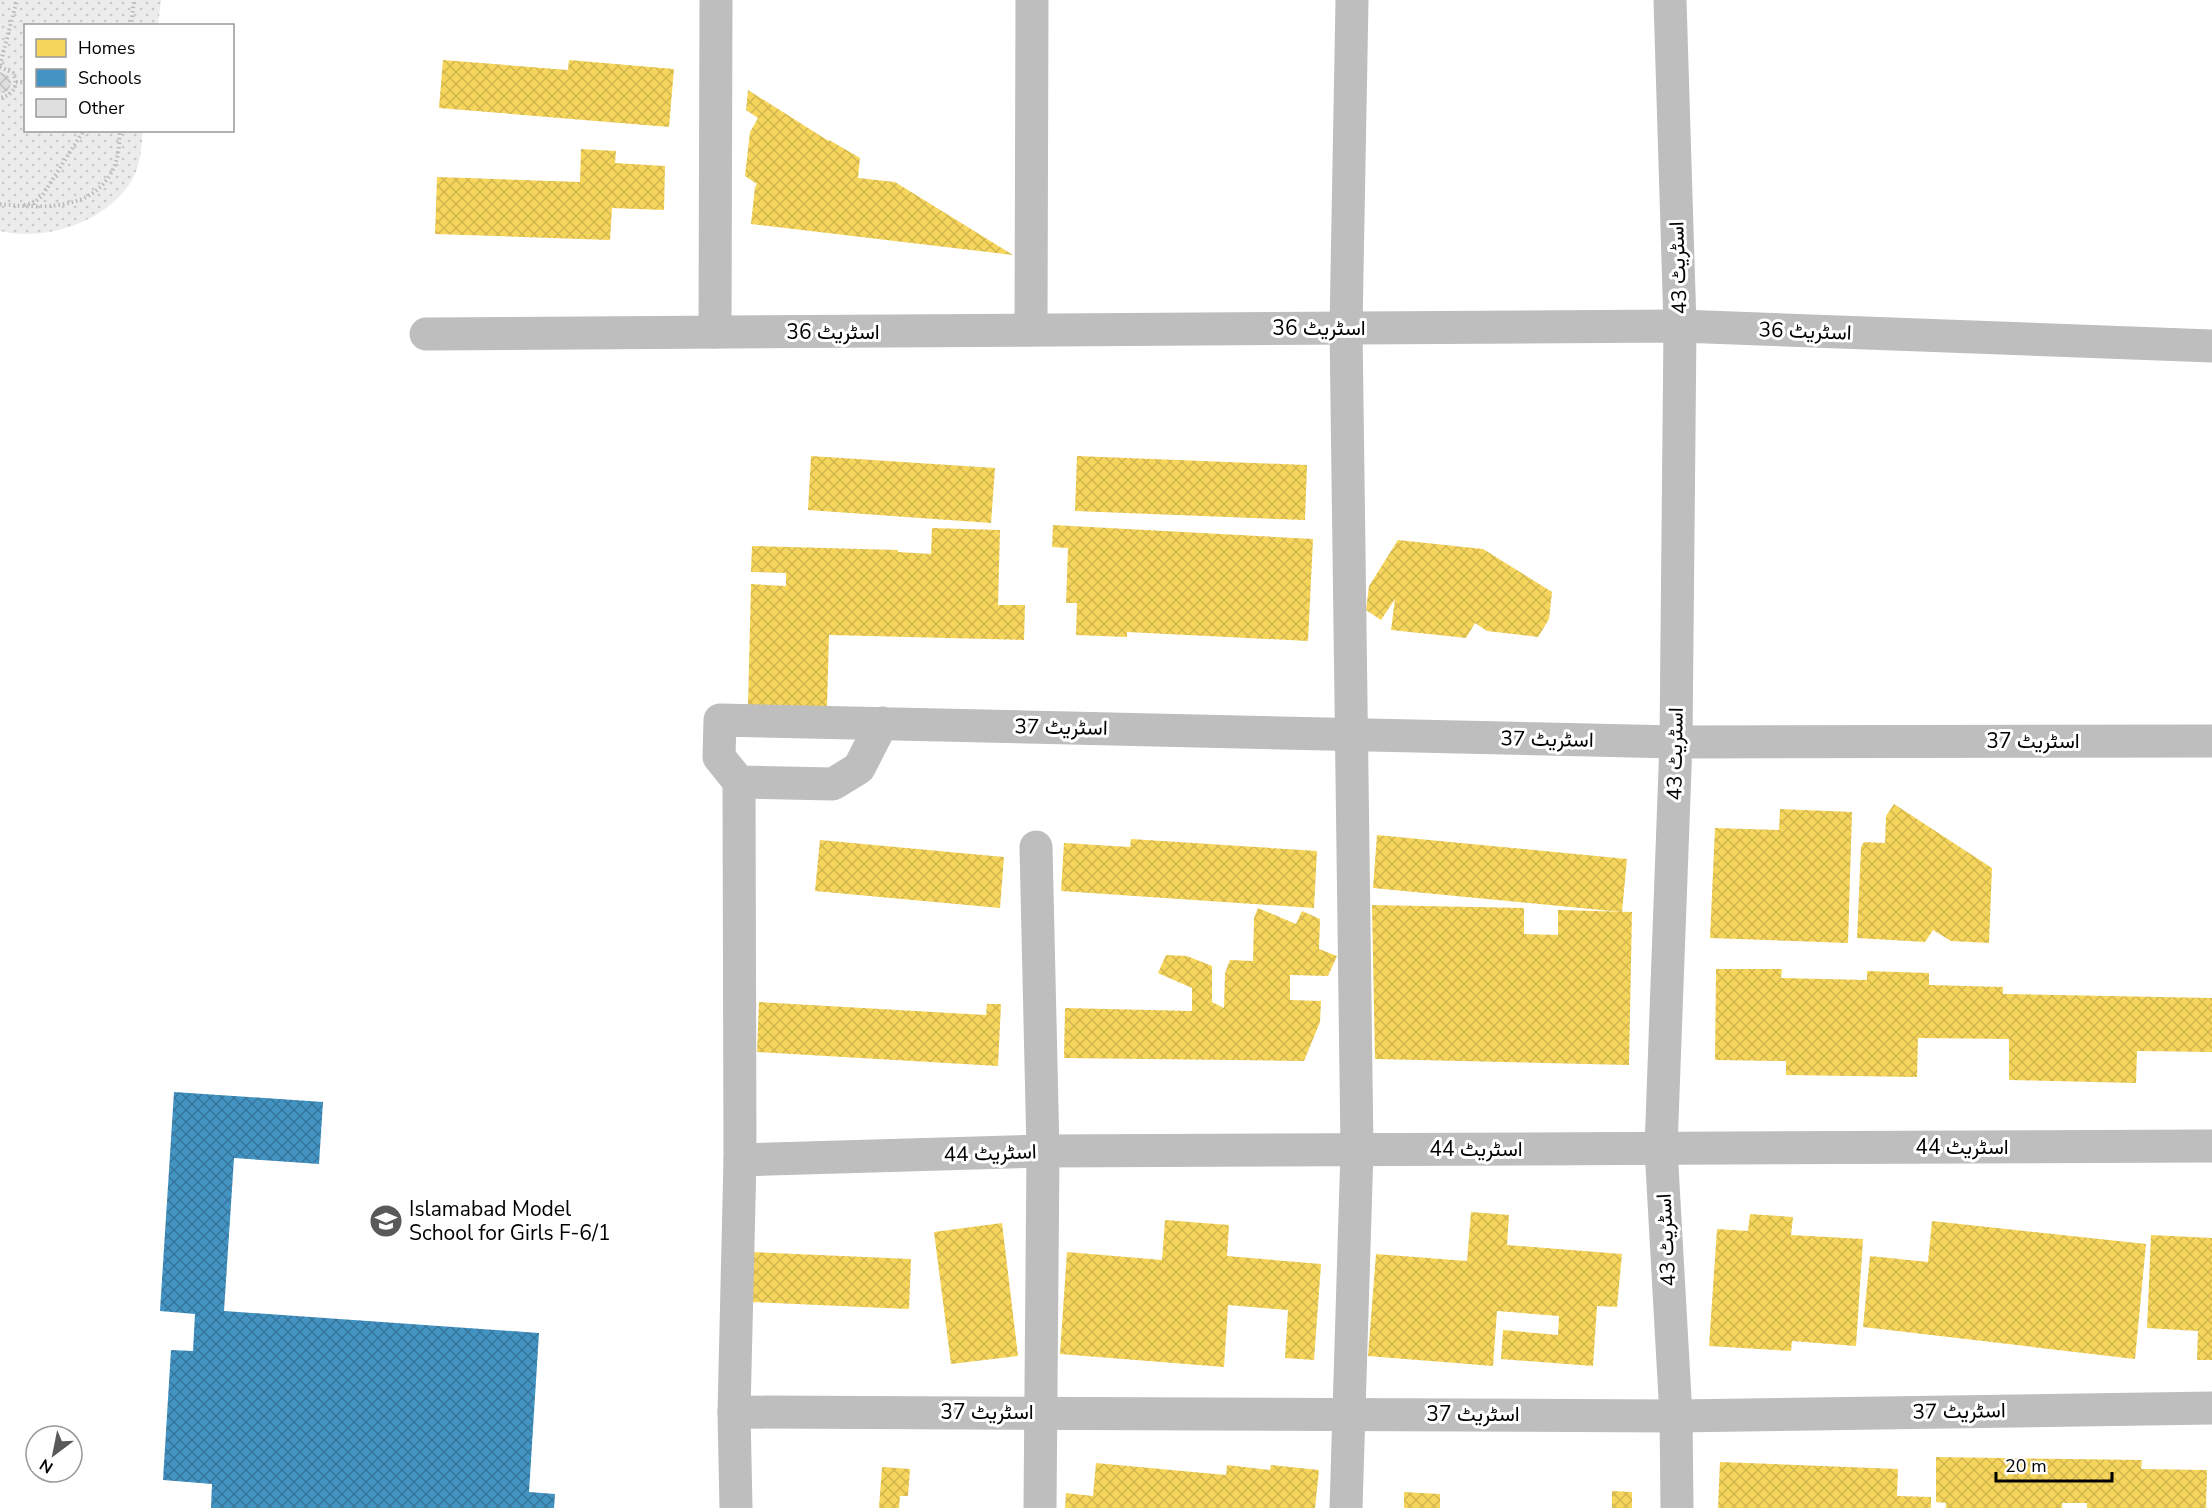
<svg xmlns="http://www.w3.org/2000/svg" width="2212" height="1508" font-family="'Nunito Sans',Vazirmatn,sans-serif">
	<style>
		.green { fill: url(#green-dots) }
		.homes { fill: url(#homes-cross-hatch) }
		.schools { fill: url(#schools-cross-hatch) }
		.building { fill: url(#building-cross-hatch) }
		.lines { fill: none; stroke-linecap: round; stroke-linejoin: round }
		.path { stroke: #b9b9b9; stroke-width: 4; stroke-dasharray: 1.5 3; stroke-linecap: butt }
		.minor { stroke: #bebebe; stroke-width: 33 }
		.labels { text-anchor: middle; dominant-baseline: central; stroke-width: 6; stroke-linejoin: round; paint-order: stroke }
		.street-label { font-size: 21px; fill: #000; stroke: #fff }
		.poi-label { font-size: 21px; fill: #000; stroke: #fff; text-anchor: start }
	</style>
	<defs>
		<pattern id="green-dots" width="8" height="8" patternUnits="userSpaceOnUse" patternTransform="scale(1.5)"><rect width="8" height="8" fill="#ececec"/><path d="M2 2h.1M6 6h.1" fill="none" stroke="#c9c9c9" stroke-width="1.8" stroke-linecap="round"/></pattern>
		<pattern id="homes-cross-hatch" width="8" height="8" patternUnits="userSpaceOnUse" patternTransform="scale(1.5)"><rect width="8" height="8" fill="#f6d55c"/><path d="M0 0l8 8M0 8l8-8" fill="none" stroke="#d1b54e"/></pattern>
		<pattern id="schools-cross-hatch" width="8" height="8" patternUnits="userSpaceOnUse" patternTransform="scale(1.5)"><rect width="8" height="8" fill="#4393c3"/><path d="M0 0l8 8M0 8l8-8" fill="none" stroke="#36769c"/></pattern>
		<pattern id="building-cross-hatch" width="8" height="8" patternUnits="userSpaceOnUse" patternTransform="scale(1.5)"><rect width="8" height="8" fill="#dfdfdf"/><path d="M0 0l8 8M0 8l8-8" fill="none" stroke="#bebebe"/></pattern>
	</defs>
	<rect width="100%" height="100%" fill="#fff"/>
	<path class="green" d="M0 0H161L158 25 26 26V130L143 131C141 147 141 165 132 180 107 222 46 242 0 231Z"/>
	<g class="homes">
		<polygon points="443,60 568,70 569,60 674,69 669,127 439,108"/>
		<polygon points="748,90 827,140 831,141 860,158 858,178 895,182 1013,255 751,224 755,187 757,184 745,176 750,132 758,118 746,110"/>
		<polygon points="581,149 616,151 615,163 665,166 664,210 612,208 610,240 435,234 437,177 580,182"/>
		<polygon points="811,456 995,468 991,523 808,510"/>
		<polygon points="1077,456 1307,465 1305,520 1075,511"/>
		<polygon points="1053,525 1313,539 1308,641 1127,632 1127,637 1076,635 1077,603 1066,603 1068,548 1052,547"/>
		<polygon points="932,528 1000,530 998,605 1025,605 1024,640 829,635 827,707 748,705 751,584 786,586 786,573 751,572 752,546 898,550 898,552 931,554"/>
		<polygon points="1398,540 1483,549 1552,592 1549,619 1538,637 1487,631 1475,623 1466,638 1391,630 1395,599 1381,620 1366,610 1369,586"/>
		<polygon points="1894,804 1992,868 1989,943 1951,941 1933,930 1925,942 1857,938 1861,847 1864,842 1885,843 1886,816"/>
		<polygon points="1780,809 1852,812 1848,943 1710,938 1715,828 1779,830"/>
		<polygon points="1377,835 1627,859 1622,912 1373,888"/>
		<polygon points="1131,839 1317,851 1314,908 1061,891 1064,843 1130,847"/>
		<polygon points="820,840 1004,857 1000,908 815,891"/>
		<polygon points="1372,905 1524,908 1524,934 1558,935 1558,910 1632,912 1629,1065 1375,1059"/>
		<polygon points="1258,908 1296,924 1302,911 1320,919 1319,949 1337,956 1328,976 1290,975 1290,1000 1321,1001 1320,1022 1304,1061 1064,1058 1065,1008 1192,1011 1192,988 1158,973 1166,955 1187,956 1212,966 1212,1002 1224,1008 1225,973 1230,960 1253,961 1254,918"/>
		<polygon points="1716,969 1782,969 1781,978 1867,980 1867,971 1929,973 1929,985 2003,987 2003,994 2212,998 2212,1052 2137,1051 2136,1083 2009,1080 2009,1039 1918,1038 1917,1077 1786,1075 1786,1061 1715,1060"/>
		<polygon points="759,1002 986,1015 987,1004 1001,1004 998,1066 757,1052"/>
		<polygon points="1471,1212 1509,1215 1507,1245 1622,1254 1617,1307 1597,1306 1593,1366 1501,1359 1503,1330 1558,1335 1559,1316 1497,1311 1493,1366 1368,1356 1376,1254 1467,1261"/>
		<polygon points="1750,1214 1793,1217 1791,1235 1863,1239 1856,1346 1792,1341 1791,1351 1709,1346 1717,1229 1748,1231"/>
		<polygon points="1165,1220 1229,1225 1227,1256 1321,1264 1314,1360 1285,1358 1288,1310 1228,1305 1224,1367 1060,1354 1067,1252 1162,1260"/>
		<polygon points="1932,1221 2146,1244 2135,1359 1863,1327 1870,1256 1928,1262"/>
		<polygon points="1002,1223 1018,1356 951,1364 934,1232"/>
		<polygon points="2151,1235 2212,1238 2212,1360 2197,1360 2198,1331 2147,1328"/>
		<polygon points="751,1252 911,1259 909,1309 750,1302"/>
		<polygon points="1936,1457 2142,1460 2141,1469 2207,1470 2206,1508 2087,1508 2087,1503 2062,1503 2062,1508 1946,1508 1946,1503 1936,1502"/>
		<polygon points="1720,1462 1898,1469 1897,1496 1931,1497 1931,1508 1718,1508"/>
		<polygon points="1096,1463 1226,1475 1227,1465 1270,1470 1271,1465 1319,1470 1315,1508 1065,1508 1066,1493 1093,1496"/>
		<polygon points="882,1467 910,1469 908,1496 900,1496 899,1508 879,1508"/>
		<polygon points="1612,1491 1632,1492 1632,1508 1612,1508"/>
		<polygon points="1404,1492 1440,1494 1440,1508 1404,1508"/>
	</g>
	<polygon class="schools" points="174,1092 323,1102 319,1164 234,1158 224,1311 539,1333 529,1492 555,1494 554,1508 211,1508 212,1484 163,1480 171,1350 193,1351 195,1314 160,1311"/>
	<polygon class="building" points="0,72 9,76 11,83 9,90 3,93 0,93"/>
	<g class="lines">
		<g class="path">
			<polyline points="131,26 134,0"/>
			<polyline points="0,65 17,0"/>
			<path d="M0 67 13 73C19 86 13 95 0 98"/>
			<polyline points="16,82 26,83"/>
			<path d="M0 204C38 208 92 212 112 171 119 159 119 144 120 130"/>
			<polyline points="24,205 34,203 42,196 84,130"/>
		</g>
		<g class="minor">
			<polyline points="1670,0 1680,326 1676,742 1661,1148 1676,1416 1677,1508"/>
			<polyline points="1031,330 1032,0"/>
			<polyline points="715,332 716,0"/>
			<polyline points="426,334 1680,326 2212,346"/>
			<polyline points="882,723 859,768 833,784 739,782 719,757 720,720 1676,742 2212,741"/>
			<polyline points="1036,847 1043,1151 1040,1508"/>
			<polyline points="740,1160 1043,1151 2212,1146"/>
			<polyline points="734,1412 1676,1416 2212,1408"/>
			<polyline points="736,1508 734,1412 740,1160 739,782"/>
			<polyline points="1346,1508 1357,1150 1346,328 1352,0"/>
		</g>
	</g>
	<defs>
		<g id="school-disc" transform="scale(1.725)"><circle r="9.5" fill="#595959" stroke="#fff"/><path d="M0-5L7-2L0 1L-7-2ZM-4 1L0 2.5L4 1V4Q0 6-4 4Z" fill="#fff"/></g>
	</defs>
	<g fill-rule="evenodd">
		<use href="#school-disc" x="386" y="1221"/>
	</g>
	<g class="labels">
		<g class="street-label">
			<text transform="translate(1678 268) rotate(-92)">اسٹریٹ 43</text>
			<text x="1319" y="328">اسٹریٹ 36</text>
			<text transform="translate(1805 331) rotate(2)">اسٹریٹ 36</text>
			<text x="833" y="332">اسٹریٹ 36</text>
			<text transform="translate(1061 727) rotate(1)">اسٹریٹ 37</text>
			<text transform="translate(1547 739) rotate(1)">اسٹریٹ 37</text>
			<text x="2033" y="741">اسٹریٹ 37</text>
			<text transform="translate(1675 754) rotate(-89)">اسٹریٹ 43</text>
			<text x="1962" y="1147">اسٹریٹ 44</text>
			<text x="1476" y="1149">اسٹریٹ 44</text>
			<text transform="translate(990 1153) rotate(-2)">اسٹریٹ 44</text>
			<text transform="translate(1666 1240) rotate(-93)">اسٹریٹ 43</text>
			<text transform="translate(1959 1411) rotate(-1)">اسٹریٹ 37</text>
			<text x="987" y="1412">اسٹریٹ 37</text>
			<text x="1473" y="1414">اسٹریٹ 37</text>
		</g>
		<g class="poi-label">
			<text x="409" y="1209">Islamabad Model<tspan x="409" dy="24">School for Girls F-6/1</tspan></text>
		</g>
	</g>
	<rect x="24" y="24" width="210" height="108" fill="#ffffff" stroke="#999999" stroke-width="1.5"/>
	<rect x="36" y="39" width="30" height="18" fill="#f6d55c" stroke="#999999" stroke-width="1.5"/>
	<text x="78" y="54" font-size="18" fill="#000000">Homes</text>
	<rect x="36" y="69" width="30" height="18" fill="#4393c3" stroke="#999999" stroke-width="1.5"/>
	<text x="78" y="84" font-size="18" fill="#000000">Schools</text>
	<rect x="36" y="99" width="30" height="18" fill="#dfdfdf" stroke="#999999" stroke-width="1.5"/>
	<text x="78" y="114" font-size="18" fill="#000000">Other</text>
	<g transform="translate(54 1454) rotate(212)"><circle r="28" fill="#ffffff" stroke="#999999" stroke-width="1.5"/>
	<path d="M0-4.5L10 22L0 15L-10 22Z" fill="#595959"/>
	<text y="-9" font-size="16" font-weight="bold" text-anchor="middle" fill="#000000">N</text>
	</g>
	<path d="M1996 1472v9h116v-9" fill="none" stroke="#000000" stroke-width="3"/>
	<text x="2005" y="1472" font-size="18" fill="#000000" stroke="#ffffff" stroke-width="4.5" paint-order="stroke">20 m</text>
</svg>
